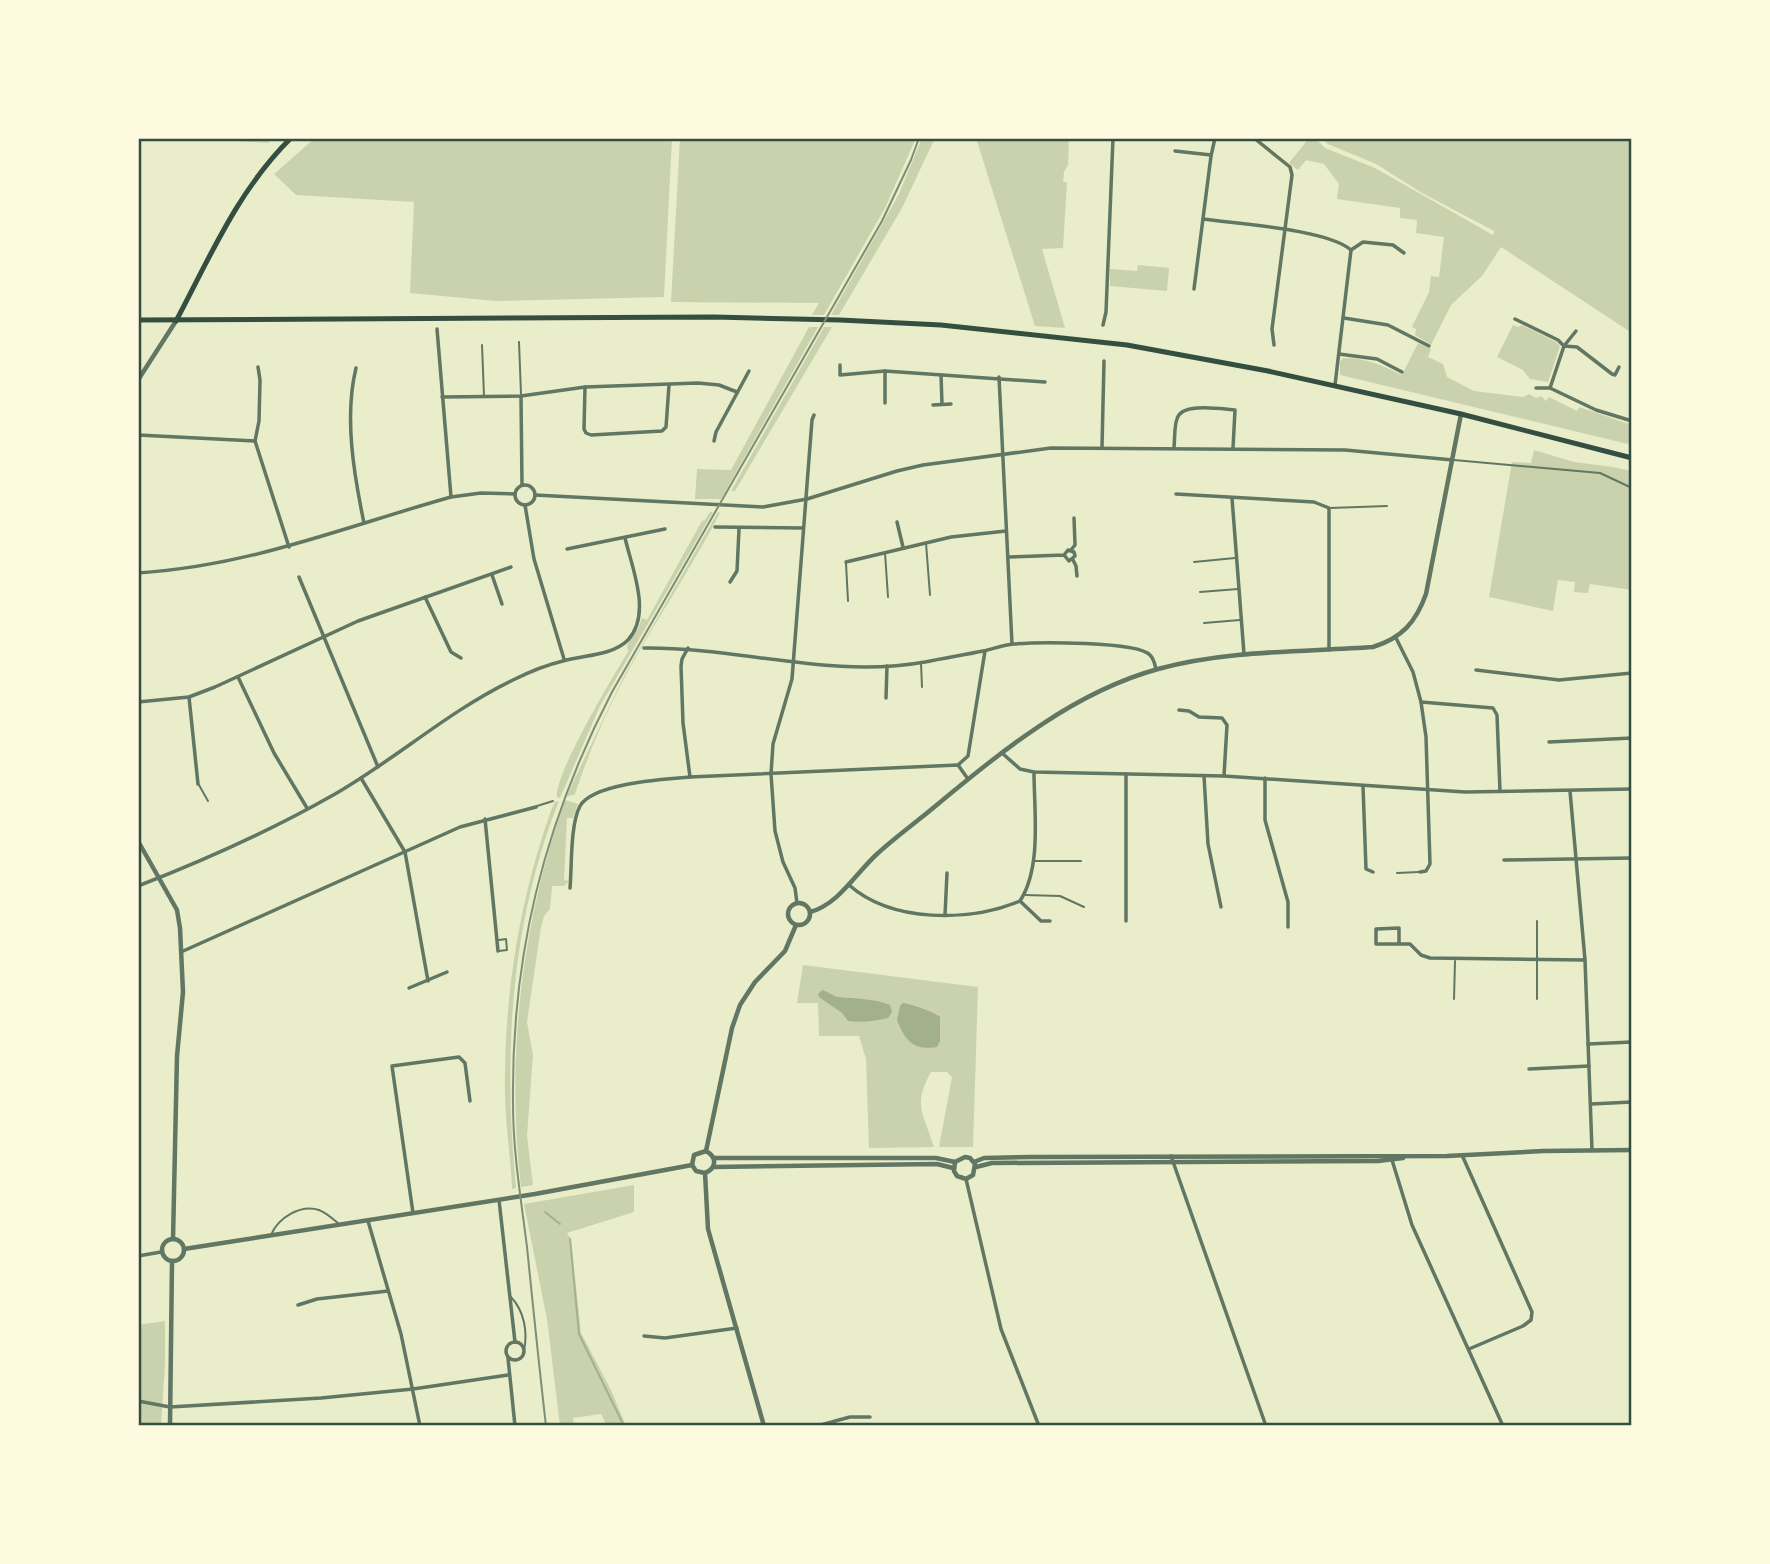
<svg xmlns="http://www.w3.org/2000/svg" width="1770" height="1564" font-family="'Source Sans 3',sans-serif">
	<style>
		.green { fill: #cad2ad }
		.water { fill: #a3b18a }
		.lines { fill: none; stroke-linecap: round; stroke-linejoin: round }
		.stream { stroke: #a3b18a; stroke-width: 2 }
		.service { stroke: #617663; stroke-width: 2 }
		.minor { stroke: #617663; stroke-width: 3.5 }
		.tertiary { stroke: #617663; stroke-width: 4.5 }
		.secondary { stroke: #344e41; stroke-width: 5 }
		.rail { stroke: #7c8e77; stroke-width: 2 }
		.neatline { fill: none; stroke: #344e41; stroke-width: 2.5 }
	</style>
	<rect width="100%" height="100%" fill="#e9edc9"/>
	<g class="green">
		<polygon points="189,138 269,138 269,143"/>
		<polygon points="315,138 672,138 664,297 496,301 410,293 414,202 296,195 274,174"/>
		<polygon points="680,138 916,138 885,208 824,315 812,315 819,303 671,302"/>
		<polygon points="922,138 935,138 902,208 839,315 831,315 899,194"/>
		<polygon points="976,138 1069,138 1068,165 1064,172 1063,182 1067,182 1063,248 1042,249 1065,328 1035,326"/>
		<polygon points="1309,138 1315,138 1325,148 1375,168 1493,235 1494,231 1422,193 1376,164 1328,144 1322,138 1632,138 1632,333 1501,247 1482,276 1451,305 1431,345 1415,335 1416,329 1412,327 1429,292 1431,276 1439,277 1444,237 1416,233 1417,220 1400,218 1400,208 1337,199 1339,184 1324,164 1306,160 1298,170 1289,163"/>
		<polygon points="1138,265 1169,268 1167,291 1110,286 1110,269 1137,271"/>
		<polygon points="1513,325 1518,327 1522,325 1556,342 1560,346 1548,382 1530,379 1523,370 1497,357"/>
		<polygon points="809,327 818,327 721,499 695,499 697,469 731,470"/>
		<polygon points="824,327 832,327 735,491 731,491"/>
		<path d="M1418 343 1431 349 1428 357 1443 364 1447 377 1474 391 1523 397 1529 394 1536 398 1541 396 1546 401 1549 397 1577 411 1579 407 1632 425V445L1340 375V362L1343 358C1366 358 1382 365 1402 375Z"/>
		<polygon points="1534,450 1574,462 1613,467 1632,471 1632,590 1590,584 1588,593 1574,592 1575,582 1558,580 1553,611 1489,597 1512,462 1531,463"/>
		<path d="M710 512H713L600 706 560 798 557 797C554 775 613 676 628 652L627 645 638 629 642 618 647 620 702 521 705 520Z"/>
		<path d="M718 512 720 513C697 557 670 599 644 643 616 690 592 742 575 794L566 797 623 678Z"/>
		<path d="M565 800 578 804 573 818H567L564 880 569 881 564 886H552L550 909 544 916 541 927 527 1022 533 1055 527 1136 533 1185 521 1187C506 1056 521 925 565 800Z"/>
		<path d="M559 801C510 923 503 1059 516 1188L512 1189C511 1157 505 1125 505 1092 504 995 519 900 552 808L555 802Z"/>
		<path d="M803 965 978 987 973 1147H939L952 1077 947 1072H931C912 1106 924 1114 934 1147L869 1148 866 1059 859 1036H819L818 1003H797Z"/>
		<polygon points="634,1185 634,1212 567,1233 571,1239 581,1333 611,1390 626,1426 607,1426 601,1414 573,1418 574,1426 560,1426 547,1319 524,1204"/>
		<polygon points="165,1321 165,1364 161,1426 138,1426 138,1325"/>
	</g>
	<g class="water">
		<path d="M822 990C828 992 833 996 838 997 857 999 872 998 890 1005L892 1012 888 1018C875 1021 862 1023 848 1021L842 1013 819 997 818 994Z"/>
		<path d="M903 1003C911 1004 934 1012 940 1017V1041L937 1047C914 1051 905 1041 897 1020L900 1006Z"/>
	</g>
	<g class="lines">
		<g class="stream">
			<polyline points="545,1212 560,1224"/>
			<polyline points="570,1239 579,1334 624,1426"/>
		</g>
		<g class="service">
			<polyline points="519,342 521,394"/>
			<polyline points="482,345 484,396"/>
			<polyline points="1454,460 1600,473 1632,488"/>
			<polyline points="1330,508 1387,506"/>
			<polyline points="926,543 930,595"/>
			<polyline points="885,553 888,597"/>
			<polyline points="1194,562 1235,558"/>
			<polyline points="846,563 848,601"/>
			<polyline points="1200,592 1238,589"/>
			<polyline points="1204,623 1240,620"/>
			<polyline points="921,663 922,687"/>
			<polyline points="199,785 208,801"/>
			<polyline points="537,806 553,801"/>
			<polyline points="1035,861 1081,861"/>
			<polyline points="1397,873 1419,872"/>
			<polyline points="1025,895 1060,896 1084,907"/>
			<polyline points="499,940 506,939 507,950 499,951"/>
			<polyline points="1454,999 1455,961"/>
			<polyline points="1537,999 1537,921"/>
			<path d="M271 1235C278 1218 300 1204 319 1210 325 1212 333 1219 338 1223"/>
			<path d="M511 1297C524 1311 528 1331 524 1351"/>
		</g>
		<g class="minor">
			<polyline points="1254,138 1290,167 1292,175 1272,329 1274,345"/>
			<polyline points="1175,151 1211,155"/>
			<path d="M1203 219C1237 224 1327 229 1351 250L1335 385"/>
			<polyline points="1351,250 1363,242 1393,245 1404,253"/>
			<polyline points="1194,289 1211,156 1215,138"/>
			<polyline points="1344,318 1388,325 1429,346"/>
			<polyline points="1515,319 1558,340 1564,346 1576,331"/>
			<polyline points="1103,325 1106,312 1113,138"/>
			<polyline points="437,329 451,497"/>
			<polyline points="1339,354 1377,359 1402,372"/>
			<polyline points="840,365 840,375 885,371 1045,382"/>
			<polyline points="258,367 260,380 259,421 255,441 289,547"/>
			<polyline points="1619,367 1615,375 1612,374 1577,347 1564,346 1550,388 1596,410 1632,421"/>
			<path d="M356 368C344 417 354 475 364 523"/>
			<polyline points="885,371 885,403"/>
			<polyline points="941,375 942,404"/>
			<polyline points="999,377 1012,644"/>
			<polyline points="585,387 584,429 586,433 591,435 662,431 666,427 669,385"/>
			<polyline points="1536,388 1550,388"/>
			<polyline points="442,397 521,396 585,387 698,383 719,385 737,392"/>
			<polyline points="521,397 522,485"/>
			<polyline points="933,405 951,404"/>
			<polyline points="138,435 255,441"/>
			<polyline points="714,441 716,432 749,371"/>
			<polyline points="1102,447 1104,361"/>
			<path d="M1174 447C1175 438 1174 427 1177 419 1181 402 1221 409 1235 410L1233 448"/>
			<circle cx="525" cy="495" r="10"/>
			<polyline points="1176,494 1314,502 1329,508 1329,650"/>
			<polyline points="535,495 763,507 807,499 897,471 923,465 1051,448 1345,450 1453,460"/>
			<polyline points="1232,498 1244,654"/>
			<polyline points="525,505 534,559 564,659"/>
			<polyline points="897,522 903,547"/>
			<polyline points="715,527 803,528"/>
			<polyline points="567,549 665,529"/>
			<polyline points="1071,550 1075,545 1074,518"/>
			<polyline points="1008,557 1064,555 1068,550 1074,552 1075,556 1069,561 1064,555"/>
			<polyline points="1073,560 1076,566 1077,576"/>
			<polyline points="846,562 951,537 1006,531"/>
			<path d="M138 573C250 566 344 527 451 497L481 493 515 494"/>
			<polyline points="492,575 502,604"/>
			<polyline points="299,577 378,767"/>
			<polyline points="730,582 737,571 739,529"/>
			<polyline points="425,597 451,652 461,658"/>
			<polyline points="1396,638 1413,672 1421,702 1426,737 1430,864 1426,871 1420,872"/>
			<path d="M644 648C739 647 830 679 925 662 944 658 964 655 983 651 993 649 1003 645 1014 644 1036 642 1137 641 1150 655 1154 659 1155 665 1156 669"/>
			<polyline points="688,648 682,659 681,666 683,723 690,777"/>
			<polyline points="1476,670 1559,680 1632,673"/>
			<polyline points="238,677 274,753 307,808"/>
			<polyline points="189,697 198,784"/>
			<polyline points="886,698 887,666"/>
			<polyline points="138,702 189,697 215,687 358,621 511,567"/>
			<polyline points="1421,702 1493,708 1497,715 1500,791"/>
			<polyline points="1179,710 1189,711 1199,717 1222,718 1227,725 1224,776"/>
			<polyline points="1549,742 1632,738"/>
			<polyline points="1002,753 1020,769 1034,772 1224,776 1465,792 1632,789"/>
			<polyline points="958,765 968,756 985,651"/>
			<polyline points="1126,774 1126,921"/>
			<polyline points="1204,776 1208,844 1221,907"/>
			<polyline points="361,778 405,852 428,981"/>
			<polyline points="1265,778 1265,820 1288,902 1288,927"/>
			<polyline points="1363,786 1366,869 1373,872"/>
			<polyline points="1570,791 1585,960 1592,1150"/>
			<polyline points="485,819 498,951"/>
			<polyline points="1504,860 1632,858"/>
			<path d="M849 885C892 923 969 922 1020 901 1042 867 1034 811 1034 772"/>
			<path d="M138 886C205 860 272 830 335 794 396 759 450 710 513 680 529 672 546 665 563 661 583 655 612 656 628 640 652 614 632 568 625 538"/>
			<path d="M570 888C572 866 570 825 580 806 593 783 665 779 690 777L958 765 968 779"/>
			<polyline points="1020,901 1041,921 1050,921"/>
			<polyline points="797,903 795,888 783,862 775,831 771,774 773,744 792,679 812,420 814,415"/>
			<polyline points="945,915 947,873"/>
			<polyline points="1399,944 1399,928 1376,929 1376,944 1410,944 1421,955 1430,958 1585,960"/>
			<polyline points="181,952 460,827 536,807"/>
			<polyline points="409,988 447,972"/>
			<polyline points="1588,1044 1632,1042"/>
			<polyline points="1529,1069 1589,1066"/>
			<polyline points="1591,1104 1632,1102"/>
			<polyline points="1462,1155 1532,1312 1531,1320 1523,1326 1469,1349"/>
			<polyline points="1171,1156 1266,1426"/>
			<polyline points="1392,1160 1412,1225 1503,1426"/>
			<polyline points="966,1179 1001,1329 1039,1426"/>
			<polyline points="499,1200 515,1342"/>
			<polyline points="413,1213 392,1066 459,1057 465,1063 470,1101"/>
			<polyline points="368,1221 401,1334 420,1426"/>
			<polyline points="138,1256 161,1252"/>
			<polyline points="298,1305 317,1299 388,1291"/>
			<polyline points="644,1336 665,1338 737,1328"/>
			<circle cx="515" cy="1351" r="9"/>
			<polyline points="508,1358 515,1426"/>
			<polyline points="138,1401 170,1407 321,1398 413,1389 508,1375"/>
			<polyline points="817,1426 850,1417 870,1417"/>
		</g>
		<g class="tertiary">
			<polyline points="138,380 176,321"/>
			<polyline points="138,841 177,910 180,928 183,992 177,1056 173,1239"/>
			<circle cx="799" cy="914" r="11"/>
			<path d="M810 912C838 905 856 873 877 854 891 841 907 829 922 817 993 759 1067 694 1158 669 1228 650 1302 652 1373 647 1402 638 1416 622 1426 594L1461 414"/>
			<polyline points="706,1151 732,1028 740,1005 755,982 785,951 796,925"/>
			<polyline points="714,1158 936,1158 955,1162 965,1157 970,1158 975,1164 973,1175 966,1179 957,1176 954,1171 955,1162"/>
			<polyline points="974,1162 984,1158 1031,1157 1447,1156 1543,1151 1632,1150"/>
			<polyline points="692,1165 694,1155 706,1151"/>
			<polyline points="692,1165 696,1171 705,1173"/>
			<polyline points="713,1167 937,1164 953,1168"/>
			<polyline points="976,1167 992,1163 1378,1161 1403,1158"/>
			<polyline points="705,1173 708,1229 764,1426"/>
			<path d="M705 1173C717 1168 717 1157 706 1151"/>
			<circle cx="173" cy="1250" r="11"/>
			<polyline points="184,1249 535,1194 692,1165"/>
			<polyline points="170,1426 172,1262"/>
		</g>
		<g class="secondary">
			<polyline points="138,320 714,317 840,320 941,325 1127,345 1268,371 1461,414 1632,458"/>
			<path d="M176 321C210 257 238 190 291 138"/>
		</g>
		<path class="rail" d="M546 1426C539 1366 533 1306 527 1247 521 1199 513 1152 513 1104 511 956 544 823 612 692L882 221 911 160 919 138"/>
	</g>
	<rect width="1770" height="1564" fill="none" stroke="#fefae0" stroke-width="280"/>
	<rect x="140" y="140" width="1490" height="1284" class="neatline"/>
</svg>
